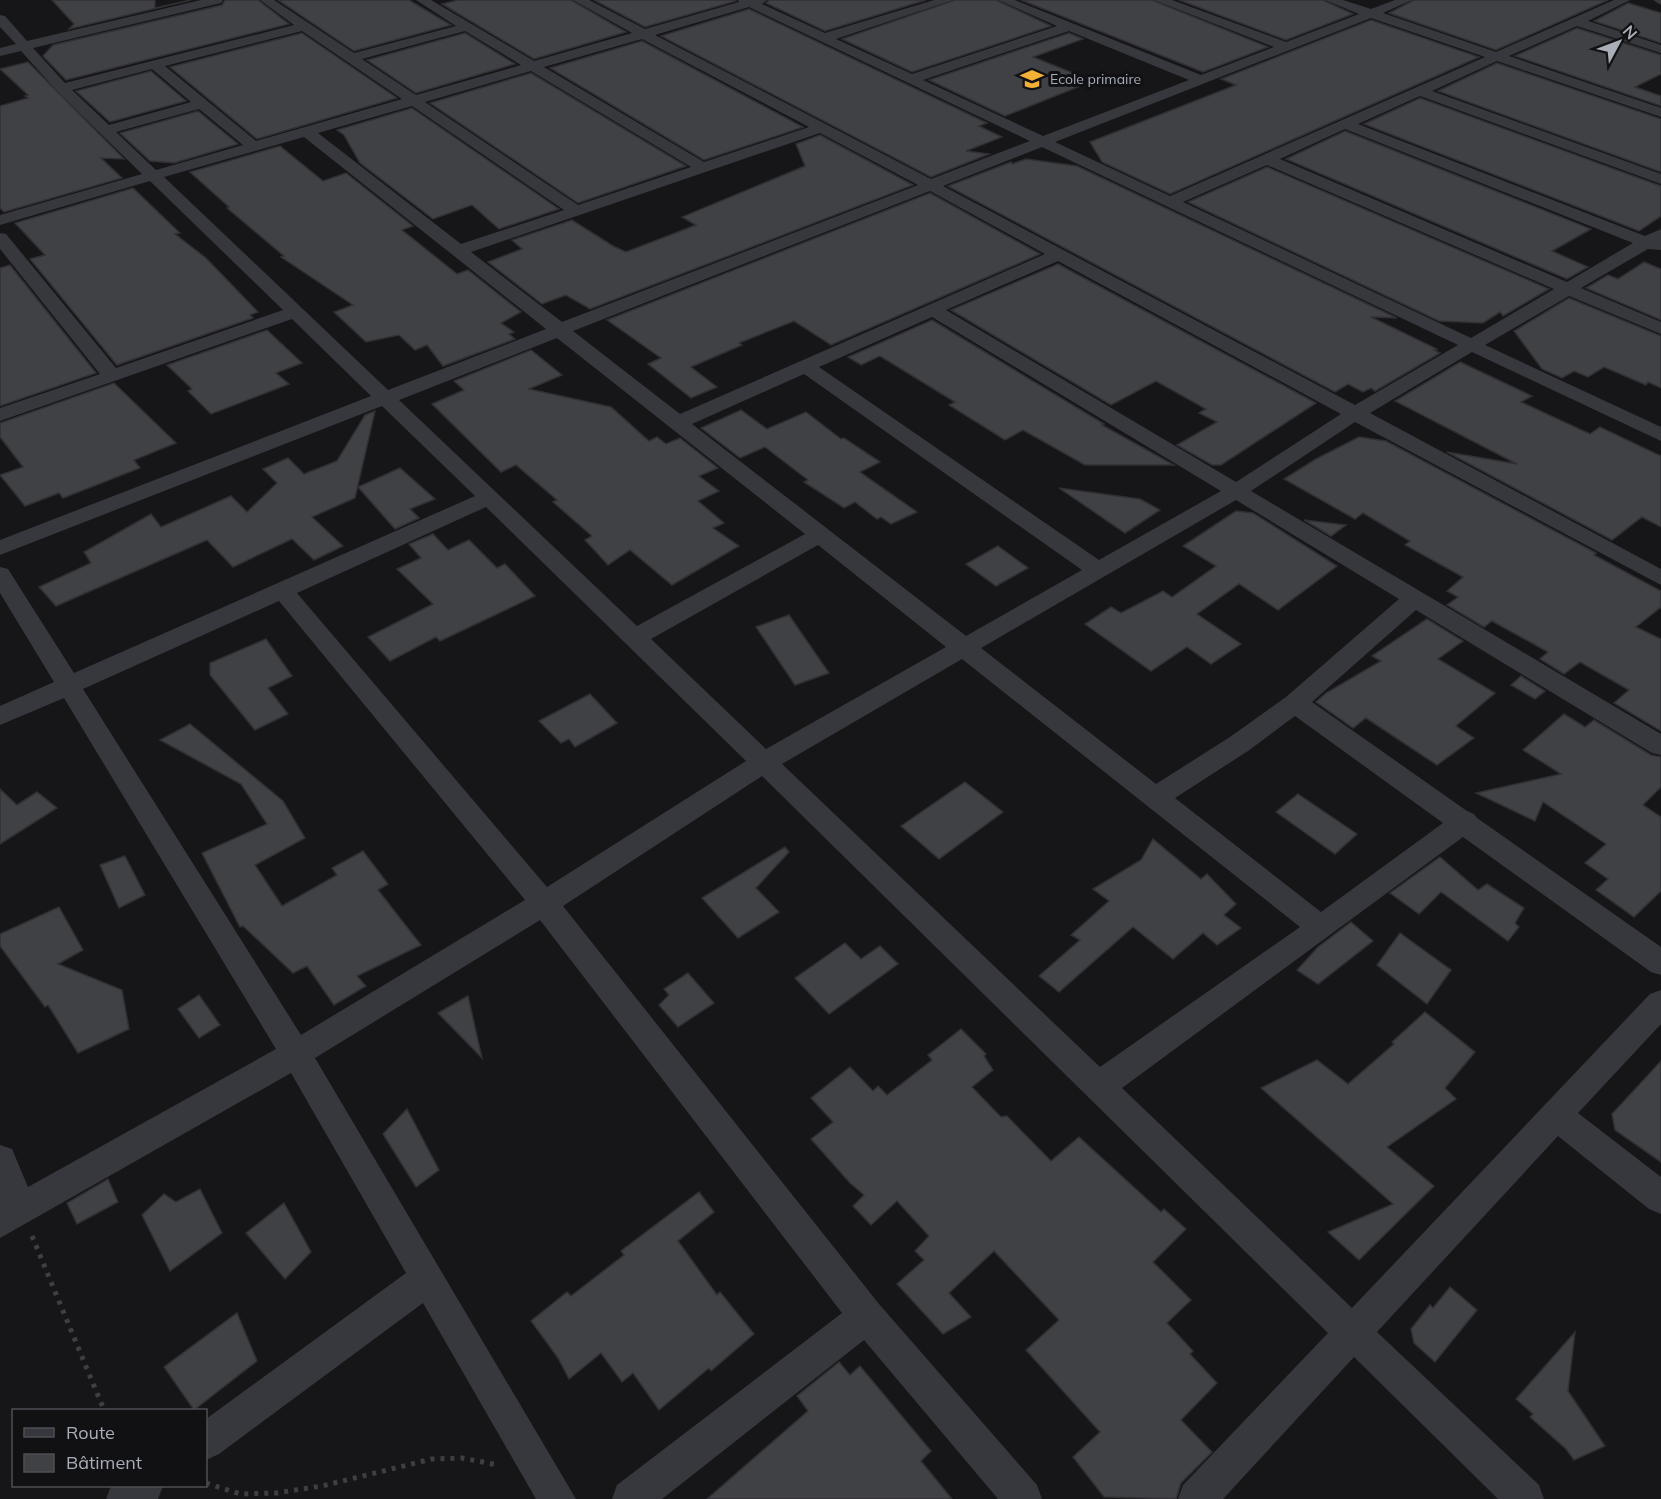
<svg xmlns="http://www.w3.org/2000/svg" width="1661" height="1499" font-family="Mulish,sans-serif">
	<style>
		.building { fill: #404145; stroke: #303034; stroke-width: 1.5 }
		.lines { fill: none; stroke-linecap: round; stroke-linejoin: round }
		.path { stroke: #3d3f44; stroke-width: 5; stroke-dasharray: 4 6; stroke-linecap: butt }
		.minor { fill: #37383d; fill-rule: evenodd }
		.labels { text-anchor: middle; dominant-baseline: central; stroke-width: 6; stroke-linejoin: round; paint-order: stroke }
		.far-poi-label { font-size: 14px; fill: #a8adb8; stroke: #111113; text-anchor: start }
	</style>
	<rect width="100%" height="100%" fill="#161618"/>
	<g class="building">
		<polygon points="52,0 155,0 155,8 191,0 69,29 74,24"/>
		<polygon points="225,0 258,0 289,24 66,80 43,56 53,45 222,5"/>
		<polygon points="278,0 409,0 451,25 354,51"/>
		<polygon points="458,0 571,0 626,32 534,59 442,4"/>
		<polygon points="594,0 736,0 736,1 645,27"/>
		<polygon points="769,0 926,0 825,31 766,3"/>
		<polygon points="955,0 996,0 1051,26 912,72 842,39"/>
		<polygon points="1021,0 1152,0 1268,47 1203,72"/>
		<polygon points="1179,0 1323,0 1353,14 1286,40"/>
		<polygon points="1414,0 1608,0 1496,50 1389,13"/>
		<polygon points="1628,3 1661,13 1661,43 1594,21"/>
		<polygon points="749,9 987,123 979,126 1002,137 966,151 989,154 931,177 661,36"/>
		<polygon points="1371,20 1479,57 1170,194 1102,162 1090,142 1236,85 1221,79"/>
		<polygon points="1577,28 1661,55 1661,74 1635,87 1661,96 1661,106 1515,56"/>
		<polygon points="302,33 397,98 257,139 170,67"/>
		<polygon points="465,33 515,64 416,93 367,60"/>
		<polygon points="1069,33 1083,39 1033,57 1093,81 1005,116 929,80"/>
		<polygon points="642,41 803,127 704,160 550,68"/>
		<polygon points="28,62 124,159 101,158 122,178 4,212 0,208 0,106 28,98 25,96 28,95 0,69"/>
		<polygon points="1497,63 1661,119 1661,172 1438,91"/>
		<polygon points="151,71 186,101 110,122 76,91"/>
		<polygon points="531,73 686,166 578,203 430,103"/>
		<polygon points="1420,98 1661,186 1661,216 1639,231 1364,124"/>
		<polygon points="412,108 559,209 499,229 472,205 433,219 360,163 344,135 337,130"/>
		<polygon points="198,111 238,144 174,163 150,161 120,133"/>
		<polygon points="1345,131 1591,229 1552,251 1588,267 1567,279 1286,159"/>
		<polygon points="820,135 913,185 590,309 566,295 542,304 488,262 522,249 512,240 572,220 613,246 626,252 696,225 682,217 805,166 796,144"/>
		<polygon points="280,146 323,181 346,173 413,226 402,230 457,274 468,270 521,312 501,323 514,332 509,334 515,339 443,366 427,345 415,350 399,335 366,342 334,312 353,305 281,257 284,256 227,208 229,207 190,172"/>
		<polygon points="1026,159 1077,166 1397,318 1371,317 1437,349 1434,350 1440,353 1375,391 1371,388 1363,392 1348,384 1335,392 948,186 1011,162 1012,164"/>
		<polygon points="1267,167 1549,289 1503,316 1500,312 1483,323 1439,321 1188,202"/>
		<polygon points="133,188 180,233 175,234 206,258 258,312 250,315 253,318 117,365 30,259 45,255 15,223"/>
		<polygon points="930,193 1040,254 831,345 794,321 739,343 742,345 691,367 717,387 691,398 648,364 661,358 607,320"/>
		<polygon points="1644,262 1661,269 1661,320 1586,288 1608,275 1618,279"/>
		<polygon points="1058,264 1316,403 1221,465 1212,465 1177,445 1217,422 1199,413 1206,409 1156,381 1111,405 951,310"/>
		<polygon points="10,265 96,373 0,406 0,268"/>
		<polygon points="1569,298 1661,336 1661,388 1648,382 1646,385 1604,367 1588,377 1574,371 1562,378 1542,369 1514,331"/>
		<polygon points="932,320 1104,424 1102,425 1174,465 1085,465 1023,430 1005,440 949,405 955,402 880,356 861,365 848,357"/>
		<polygon points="267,330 302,363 276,373 289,384 211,414 188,391 192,389 167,365"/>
		<polygon points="531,350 562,375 529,389 611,407 649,441 657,437 666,444 680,438 718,468 699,476 719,491 698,501 724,523 713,528 739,546 672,585 630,550 608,565 585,540 592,536 553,502 557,500 516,465 501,472 432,404 464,390 454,381"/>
		<polygon points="1460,362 1532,396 1521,402 1590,434 1600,427 1661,456 1661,527 1642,517 1612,540 1447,452 1517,464 1395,401"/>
		<polygon points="114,383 176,443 134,460 140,468 63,498 59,493 25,506 0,475 23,467 0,437 0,423"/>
		<polygon points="741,410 767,429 806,412 841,439 844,438 880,462 860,472 917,512 891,524 881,517 877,519 855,502 844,508 804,482 808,480 765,447 740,458 701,428"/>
		<polygon points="375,411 355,498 312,517 343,546 314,560 292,539 233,567 207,540 56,606 39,587 91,563 84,552 151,514 161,527 231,496 247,512 277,483 263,469 288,458 304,474 337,461 365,415"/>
		<polygon points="1359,437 1386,441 1596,553 1594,555 1661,591 1661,607 1636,627 1661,639 1661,731 1614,703 1629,690 1580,662 1564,674 1540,659 1548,652 1492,621 1484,627 1447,605 1458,597 1447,591 1463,577 1405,545 1410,541 1363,513 1355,519 1284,479 1316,459"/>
		<polygon points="400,468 435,499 410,509 419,518 395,529 358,487"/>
		<polygon points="1059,488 1140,499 1160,510 1125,533"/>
		<polygon points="1236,511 1253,513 1337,566 1278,610 1239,584 1197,614 1241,644 1211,664 1187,647 1151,671 1085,624 1111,607 1121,613 1163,591 1172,597 1216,566 1183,546"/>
		<polygon points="1304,520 1346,525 1331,536"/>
		<polygon points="433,534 448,550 469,540 497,568 505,564 535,596 440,641 436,637 390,661 368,637 433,604 397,569 421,558 409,544"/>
		<polygon points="998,546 1028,568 996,586 966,564"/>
		<polygon points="789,615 829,673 795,685 756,627"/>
		<polygon points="1427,619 1463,641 1438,659 1495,693 1456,726 1474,738 1437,765 1366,718 1353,728 1316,702 1326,693 1381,661 1372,656"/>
		<polygon points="266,639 292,676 268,688 288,714 255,730 210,675 210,663"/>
		<polygon points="1521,676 1545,691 1535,699 1511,685"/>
		<polygon points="590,694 617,723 575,747 569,739 561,743 539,721"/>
		<polygon points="1564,714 1585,727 1594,720 1651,755 1661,757 1661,787 1643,805 1661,817 1661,891 1634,917 1596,890 1608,879 1585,863 1606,844 1543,802 1535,821 1476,793 1561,774 1523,750"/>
		<polygon points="190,724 283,801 305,838 255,865 282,906 337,875 332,868 363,851 388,884 378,890 421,945 357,976 366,986 334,1005 307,966 293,973 243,926 240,927 202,853 267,824 241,784 160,740"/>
		<polygon points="965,782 1003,812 939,859 901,826"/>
		<polygon points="0,789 17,805 37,792 57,808 0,844"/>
		<polygon points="1298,794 1357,834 1335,854 1276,812"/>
		<polygon points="1153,839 1201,879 1207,874 1236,904 1224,915 1241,928 1217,945 1203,933 1173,959 1133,927 1059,992 1039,976 1080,940 1071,935 1109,901 1093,889 1141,860"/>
		<polygon points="785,847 789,852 756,888 779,912 738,938 702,898"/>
		<polygon points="125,856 145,895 119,908 100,865"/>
		<polygon points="1440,857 1478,890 1487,884 1524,908 1515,923 1519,927 1508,941 1441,892 1419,914 1390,893"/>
		<polygon points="59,907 83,950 58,964 122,990 129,1029 78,1053 48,1005 45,1007 0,946 0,934"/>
		<polygon points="1351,922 1373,941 1318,984 1297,970 1318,947"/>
		<polygon points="1400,933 1451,970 1427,1004 1377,965"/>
		<polygon points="845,943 861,959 880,946 898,964 829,1014 795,978"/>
		<polygon points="688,973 714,1003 678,1027 659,1005 669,995 664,989"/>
		<polygon points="199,995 220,1025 199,1038 178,1009"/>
		<polygon points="468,996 482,1058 438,1013"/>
		<polygon points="1425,1012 1475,1052 1445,1088 1456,1099 1387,1147 1434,1186 1359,1260 1328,1232 1393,1204 1261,1088 1317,1060 1348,1084 1394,1044 1392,1042"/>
		<polygon points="961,1029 986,1054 984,1056 993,1070 972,1087 1001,1117 1007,1116 1051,1161 1079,1137 1161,1212 1164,1209 1186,1229 1153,1262 1191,1300 1167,1323 1193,1351 1190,1354 1217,1383 1181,1420 1212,1452 1181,1483 1176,1499 1104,1497 1073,1457 1100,1432 1026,1350 1059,1320 994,1251 949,1293 971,1317 943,1334 897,1284 924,1260 915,1251 929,1236 897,1201 871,1225 853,1206 864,1195 850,1183 811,1139 833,1122 811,1098 850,1067 873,1091 878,1086 887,1095 932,1060 928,1055"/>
		<polygon points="1661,1061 1661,1162 1615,1130 1612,1114"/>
		<polygon points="407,1109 439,1170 416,1187 383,1134"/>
		<polygon points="108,1179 118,1202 77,1224 67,1203"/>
		<polygon points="200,1189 222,1233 170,1271 142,1215 164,1194 176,1202"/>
		<polygon points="699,1192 714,1212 678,1241 717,1295 720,1292 754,1334 711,1371 709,1368 659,1410 633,1373 622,1382 601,1353 569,1379 558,1358 531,1321 567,1292 571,1296 624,1255 621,1251"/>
		<polygon points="284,1203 311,1252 285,1279 246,1233"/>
		<polygon points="1450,1287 1477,1310 1435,1362 1414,1343 1411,1329 1430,1305 1433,1308"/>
		<polygon points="237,1313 257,1361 194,1410 164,1367"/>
		<polygon points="1575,1332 1568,1391 1605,1446 1574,1460 1566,1449 1530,1417 1533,1414 1516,1399"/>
		<polygon points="839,1362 850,1375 860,1366 931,1451 921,1461 952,1499 707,1499 808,1411 797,1396"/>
	</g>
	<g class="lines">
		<g class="path">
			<polyline points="32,1236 104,1410"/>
			<polyline points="206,1483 240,1494 276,1493 322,1486 432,1459 462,1458 498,1465"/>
		</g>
		<g class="minor">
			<path d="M201 0H223L221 3 33 48 65 83 294 25 260 0H274L354 53 456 26 416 0H431L534 61 632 33 573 0H589L645 29 739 2 738 0H767L762 4 825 33 934 0H953L836 39 912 74 1057 26 998 0H1015L1201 75 1274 47 1154 0H1172L1286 42 1359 14 1325 0H1343L1371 9 1395 0H1412L1383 13 1496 52 1614 0H1630L1588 21 1661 45V53L1577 26 1509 56 1661 108V117L1497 61 1432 91 1661 174V184L1420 96 1358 124 1645 236 1661 229V250L1648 249 1581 288 1661 322V334L1569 296 1485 345 1661 427V441L1472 352 1370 413 1661 569V585L1355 422 1251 491 1661 734V755L1652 753 1416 610 1312 702 1467 811 1474 814 1477 818 1661 947V975L1651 972 1463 837 1122 1088 1352 1308 1650 994 1661 990V1024L1578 1113 1661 1177V1214L1649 1209 1558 1136 1377 1332 1539 1485 1544 1499H1498L1354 1357 1223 1499H1178L1183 1485 1328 1333 762 776 563 906 879 1304 1037 1485 1042 1499H998L864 1340 662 1499H612L617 1485 842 1313 540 920 315 1058 576 1499H536L423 1303 219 1454 206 1460V1419L406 1273 291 1073 0 1238V1145L12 1149 28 1187 276 1049 64 698 0 725V706L54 682 0 593V567L8 569 74 673 475 496 382 406 0 555V540L371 396 292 319 0 421V408L100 374 0 249V233L6 234 116 368 283 310 150 181 0 225V215L142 174 57 91 21 51 0 56V48L16 44 0 27V15L5 16 27 41ZM749 7 1030 141 931 179 655 35ZM1371 18 1485 57 1170 196 1055 142ZM302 31 402 99 256 141 165 66ZM465 31 521 65 416 95 362 59ZM1069 31 1189 80 1043 136 923 80ZM642 39 809 127 704 162 544 67ZM152 69 191 102 109 125 72 90ZM531 71 691 167 578 205 425 102ZM412 106 564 210 461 244 318 133ZM199 109 243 145 156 170 116 132ZM1345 129 1633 243 1567 282 1280 159ZM820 133 918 185 562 322 471 252ZM304 137 546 329 388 390 164 177ZM1042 147 1458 345 1355 405 943 186ZM1267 165 1554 289 1471 338 1183 202ZM930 191 1045 254 680 414 573 331ZM1058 261 1341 414 1236 482 946 310ZM932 317 1221 491 1099 560 819 367ZM557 338 805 534 637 626 399 400ZM804 374 1082 570 966 636 692 424ZM1236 500 1399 599 1286 697 1230 737 1156 784 981 648ZM486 507 746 761 547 887 297 593ZM818 545 946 647 766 749 651 639ZM279 601 525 900 301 1035 83 689ZM962 659 1300 927 1100 1067 782 764ZM1295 716 1443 823 1321 912 1175 798 1248 751Z"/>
			<polygon points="1653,0 1661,0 1661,5"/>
			<polygon points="111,1486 163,1486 158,1499 106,1499"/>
		</g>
	</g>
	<defs>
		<g id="school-bare" transform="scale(1.8)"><path d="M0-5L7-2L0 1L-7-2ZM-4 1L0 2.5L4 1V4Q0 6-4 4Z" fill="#f2b134" stroke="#111113" stroke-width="2.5" paint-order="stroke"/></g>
	</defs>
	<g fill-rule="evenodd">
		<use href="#school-bare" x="1032" y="79"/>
	</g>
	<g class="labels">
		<g class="far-poi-label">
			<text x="1050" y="79">Ecole primaire</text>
		</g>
	</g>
	<rect x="12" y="1409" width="195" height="78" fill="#111113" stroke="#4d4f55" stroke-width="1.5"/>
	<rect x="24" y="1428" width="30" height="9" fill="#37383d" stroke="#4d4f55" stroke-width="1.5"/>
	<text x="66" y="1439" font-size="18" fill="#a8adb8">Route</text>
	<rect x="24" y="1454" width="30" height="18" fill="#404145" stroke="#4d4f55" stroke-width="1.5"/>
	<text x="66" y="1469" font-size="18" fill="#a8adb8">Bâtiment</text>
	<g transform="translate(1619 42) rotate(49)" stroke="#111113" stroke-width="4.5" paint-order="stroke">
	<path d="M0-4.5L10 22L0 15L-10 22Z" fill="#a8adb8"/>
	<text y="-9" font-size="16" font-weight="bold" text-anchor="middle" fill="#a8adb8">N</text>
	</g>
</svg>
